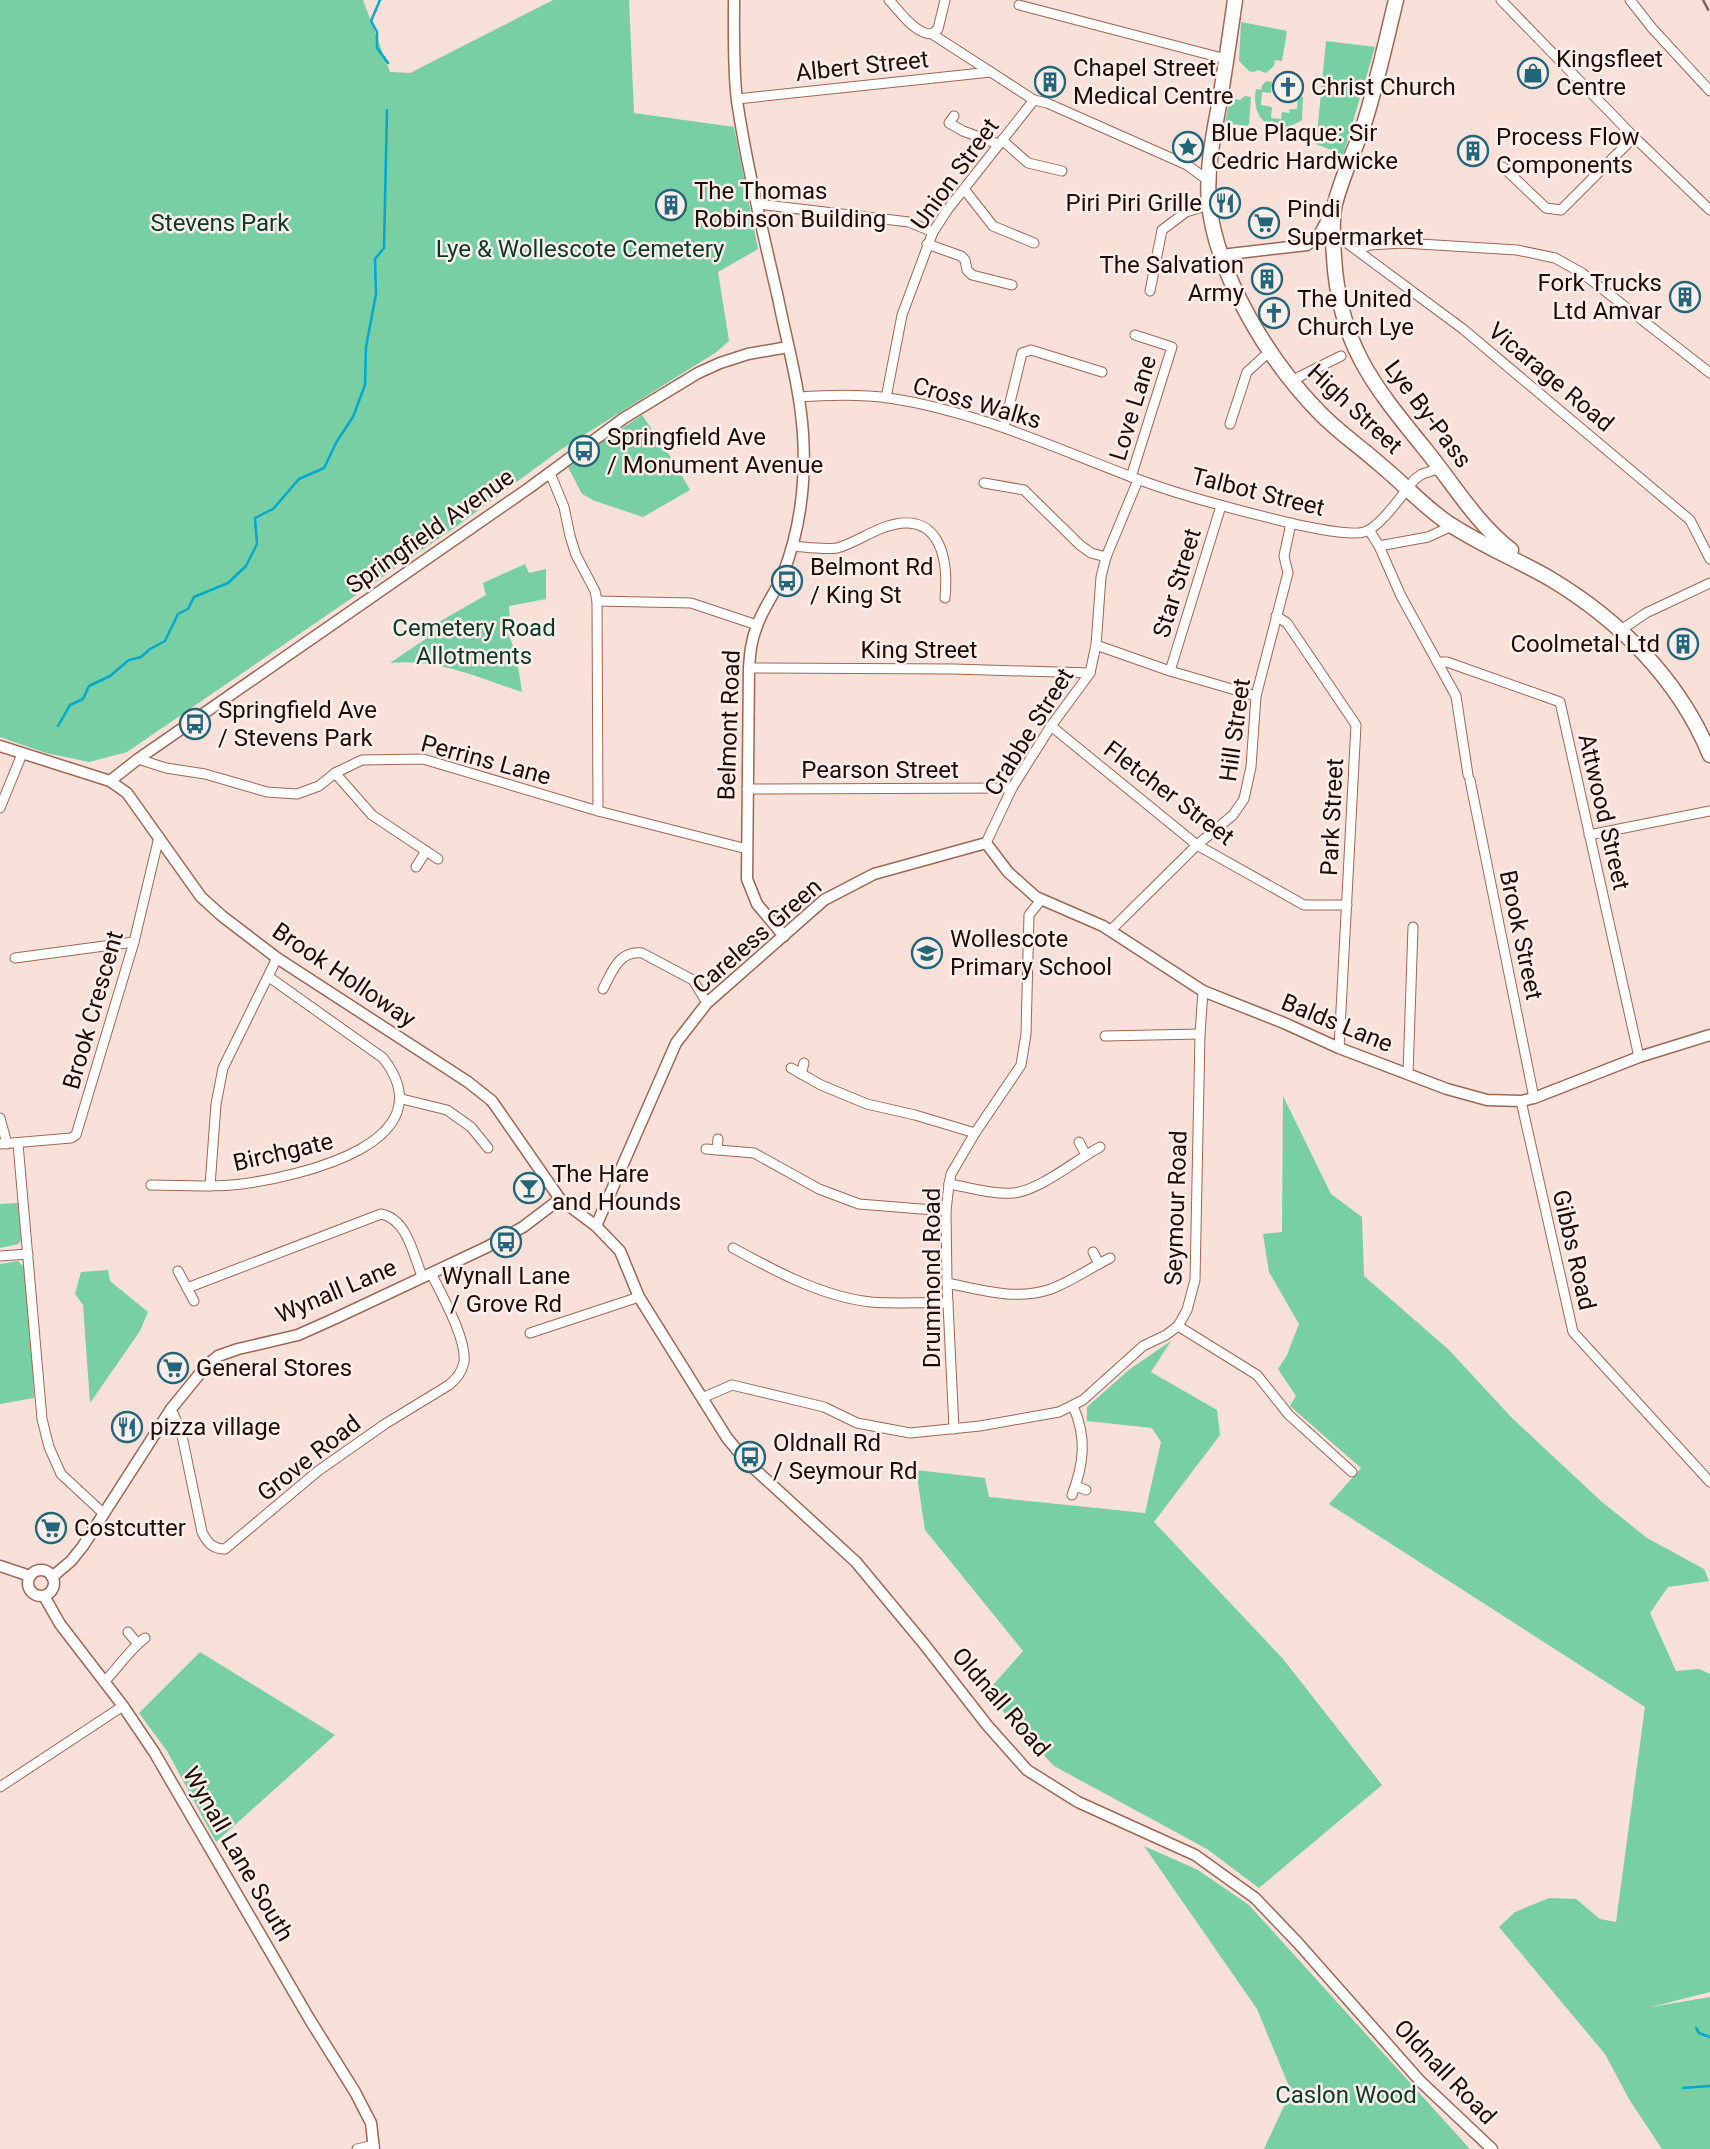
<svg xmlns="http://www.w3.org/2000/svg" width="1710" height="2149" font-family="Roboto,sans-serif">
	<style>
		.green { fill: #77cfa3 }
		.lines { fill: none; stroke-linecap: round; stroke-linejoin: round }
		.stream { stroke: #01a8cd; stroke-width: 2.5 }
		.minor-casing { stroke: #9c6855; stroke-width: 11 }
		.tertiary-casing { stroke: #9c6855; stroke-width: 13 }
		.trunk-casing { stroke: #9c6855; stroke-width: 17 }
		.minor { stroke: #fff; stroke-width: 9 }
		.tertiary { stroke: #fff; stroke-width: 10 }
		.trunk { stroke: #fff; stroke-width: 14 }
		.rail { stroke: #78625c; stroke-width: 2.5; stroke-dasharray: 12 12; stroke-linecap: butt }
		.labels { text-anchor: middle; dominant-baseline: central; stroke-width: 5; stroke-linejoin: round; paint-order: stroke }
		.poi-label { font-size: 24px; fill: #200c06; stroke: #fdf0ec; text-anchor: start }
		.street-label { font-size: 24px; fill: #200c06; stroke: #fdf0ec }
		.park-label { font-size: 24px; fill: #0a3925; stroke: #fdf0ec }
	</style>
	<rect width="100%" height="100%" fill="#f9e0d8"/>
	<g class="green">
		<polygon points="0,0 363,0 390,72 410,73 553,0 629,0 634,113 734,127 758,249 718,272 729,341 715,353 560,450 457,526 127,752 89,762 46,753 0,737"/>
		<polygon points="1241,22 1287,31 1282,61 1275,60 1274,66 1266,73 1258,70 1254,72 1249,71 1239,61"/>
		<polygon points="1326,41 1375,47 1343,155 1316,144"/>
		<path d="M1267 81 1272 82 1271 93 1262 92 1261 105 1272 107 1271 118 1281 119 1282 112 1289 113 1290 109H1297L1298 97H1303L1302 120C1274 138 1250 121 1256 89L1261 90 1262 85Z"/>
		<polygon points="1245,96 1251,97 1249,124 1247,126 1225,123 1228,107 1234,104 1235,99 1240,100"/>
		<polygon points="642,415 674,462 690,490 643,517 595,501 582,494 567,465"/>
		<path d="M525 564 529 573 546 569V599L509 606 510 622 504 624 516 653 522 692C480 678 436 658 390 663L427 638 425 630 486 595 483 583Z"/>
		<polygon points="1283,1096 1331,1194 1362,1217 1364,1276 1448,1349 1512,1418 1602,1502 1647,1538 1704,1569 1709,1581 1668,1587 1650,1613 1676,1671 1699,1669 1710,1674 1710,1992 1651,2007 1710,1997 1710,2149 1662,2149 1629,2099 1605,2054 1499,1927 1515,1912 1549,1898 1576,1899 1600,1919 1616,1922 1645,1707 1329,1504 1361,1468 1290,1406 1296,1396 1278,1369 1287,1355 1299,1324 1269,1272 1263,1234 1282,1232"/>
		<polygon points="18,1203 22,1239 18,1244 0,1248 0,1204"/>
		<polygon points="18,1261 24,1267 32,1342 34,1398 0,1404 0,1264"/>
		<polygon points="108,1270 110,1281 148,1312 140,1331 90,1403 83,1305 75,1294 81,1272"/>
		<polygon points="1171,1341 1151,1372 1217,1410 1220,1435 1154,1522 1283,1659 1382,1785 1259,1888 1207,1849 1054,1766 986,1693 1023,1651 925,1530 916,1470 985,1478 989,1497 1145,1513 1161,1442 1152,1428 1087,1421 1087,1407 1130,1369"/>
		<polygon points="200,1652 335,1735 216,1842 167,1751 139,1713"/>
		<polygon points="1144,1846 1198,1870 1249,1905 1470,2149 1264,2149 1291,2091 1257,2009"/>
	</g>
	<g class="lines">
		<g class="stream">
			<polyline points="380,0 371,21 377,32 377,48 388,63"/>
			<polyline points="58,726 70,705 83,699 89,686 110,676 129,660 141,657 150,649 165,641 178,614 188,609 194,597 228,583 246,566 257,544 255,518 273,509 299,479 324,468 337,441 353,417 365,385 366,347 376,294 375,259 384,248 387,110"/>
			<polyline points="1696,2028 1699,2033 1710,2037"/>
			<polyline points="1683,2088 1710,2086"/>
		</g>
		<g class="minor-casing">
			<g id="minor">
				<path d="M889 0C900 12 915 34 932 34L1034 100 1047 103 1187 165 1209 181"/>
				<polyline points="1501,0 1634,137 1710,210"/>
				<polyline points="1630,0 1652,28 1710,91"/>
				<polyline points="1019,5 1226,59"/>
				<polyline points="932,34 938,29 945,0"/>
				<polyline points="737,99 991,72"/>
				<polyline points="954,116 949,123 963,131 998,144"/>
				<polyline points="1002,140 1028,163 1062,171"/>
				<polyline points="1503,167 1546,208 1561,210 1634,137"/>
				<polyline points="964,189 993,226 1034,243"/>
				<polyline points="757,204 909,222 933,232"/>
				<polyline points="1347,243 1463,329 1690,520 1710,559"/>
				<polyline points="927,244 961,256 965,260 967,270 972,275 1012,285"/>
				<polyline points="1359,250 1369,245 1403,243 1517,250 1555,258 1582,273 1710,373"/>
				<polyline points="1150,291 1162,230 1186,212 1209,205"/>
				<polyline points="1291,381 1341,356"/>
				<path d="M799 397C828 395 860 394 889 398 976 411 1055 448 1137 479 1180 495 1225 507 1270 518 1289 523 1347 537 1364 532 1380 528 1404 492 1415 479L1422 474 1441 468"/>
				<polyline points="886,398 902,315 933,232 948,209 1034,100"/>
				<polyline points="1230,424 1247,372 1269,352"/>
				<polyline points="1004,427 1022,353 1031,350 1102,372"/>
				<polyline points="550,473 564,507 570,536 576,555 595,591 597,601 598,811"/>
				<polyline points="1131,477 1172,347 1135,335"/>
				<polyline points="984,483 1024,490 1080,545 1091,553 1106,557"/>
				<polyline points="1369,530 1379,546 1401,596 1456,696 1468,775"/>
				<path d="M792 546C806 547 823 550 837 548 852 544 867 534 882 528 938 507 949 555 945 598"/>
				<polyline points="1379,546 1428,537 1452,526"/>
				<polyline points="597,601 691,603 757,625"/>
				<polyline points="1276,616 1287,623 1356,725 1339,1048"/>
				<polyline points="1621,630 1646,613 1710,583"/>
				<polyline points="1096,645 1170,671 1256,696"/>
				<polyline points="1437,662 1447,662 1560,702 1639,1057"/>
				<polyline points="749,668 954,669 1090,673"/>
				<polyline points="1170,671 1221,506"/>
				<polyline points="1051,726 1197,845 1304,905 1347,905"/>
				<polyline points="138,759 166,768 205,774 267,792 297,794 319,786 335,773 362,760 423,759 598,811 747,849"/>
				<polyline points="335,773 372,815 438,859"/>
				<polyline points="1470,780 1534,1098"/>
				<polyline points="747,789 1012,788"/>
				<polyline points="0,808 22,754"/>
				<polyline points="1589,835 1710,811"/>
				<polyline points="986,843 1012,788 1051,726 1090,673 1096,645 1101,577 1106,557 1138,480"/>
				<polyline points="416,867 426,851"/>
				<polyline points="1110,931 1197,845 1233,815 1244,799 1251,767 1256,696 1288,573 1284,556 1291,523"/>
				<polyline points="15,958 134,942"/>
				<path d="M603 989C612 972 619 950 642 953L693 980 707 1003"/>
				<polyline points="1105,1036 1200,1034"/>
				<polyline points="791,1068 821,1085 867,1104 915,1115 975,1133"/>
				<polyline points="801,1074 804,1063"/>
				<polyline points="1408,1074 1413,927"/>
				<polyline points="402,1099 447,1110 471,1127 488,1148"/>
				<polyline points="1521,1101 1573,1332 1710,1482"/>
				<polyline points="0,1118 7,1144"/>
				<polyline points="1079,1142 1086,1155"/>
				<polyline points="0,1144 71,1138 76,1135 134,942 159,837"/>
				<polyline points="18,1144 42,1419 49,1447 61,1474 103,1513"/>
				<polyline points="706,1149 754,1153 819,1189 859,1204 946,1211"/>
				<polyline points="717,1150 718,1139"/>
				<path d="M949 1184C969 1187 993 1195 1013 1193 1039 1191 1076 1160 1100 1147"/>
				<path d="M151 1185C181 1185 212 1188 242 1184 300 1176 449 1143 383 1058L269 977"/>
				<polyline points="210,1186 216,1104 223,1068 277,958"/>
				<path d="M733 1248C775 1271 823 1297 871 1302 896 1304 923 1302 948 1303"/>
				<polyline points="1093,1252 1099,1264"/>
				<polyline points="0,1256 28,1254"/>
				<polyline points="178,1271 194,1301"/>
				<path d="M947 1283C982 1290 1016 1301 1051 1289 1072 1281 1090 1268 1110 1258"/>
				<path d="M187 1288 381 1214C407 1219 413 1254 422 1276"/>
				<polyline points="1178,1326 1257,1375 1289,1415 1352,1472"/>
				<polyline points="530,1333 639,1297"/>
				<polyline points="702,1398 732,1385 824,1407 857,1423 910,1433 980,1426 1059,1412 1083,1400 1143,1346 1166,1335 1178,1326 1187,1310 1195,1280 1200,1034 1203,991"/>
				<path d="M171 1409 181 1431 202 1532C207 1542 212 1549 225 1549L318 1471 385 1424 449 1385C457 1378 462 1372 464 1362 467 1339 441 1294 431 1273"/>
				<polyline points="954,1429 947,1283 946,1211 949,1184 951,1174 975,1133 1021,1065 1026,1034 1029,915 1041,900"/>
				<polyline points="1076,1486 1086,1490"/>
				<path d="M1072 1495C1084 1464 1087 1437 1073 1406"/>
				<polyline points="128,1632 137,1643"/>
				<path d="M104 1682C117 1669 131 1648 145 1638"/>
				<polyline points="0,1787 123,1706"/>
				<polyline points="357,2149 374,2145"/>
			</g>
		</g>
		<g class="tertiary-casing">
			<g id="tertiary">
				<path d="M734 0C734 33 733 68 737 101 747 167 763 233 778 298 787 343 800 388 803 434 806 481 800 530 783 574 776 592 763 608 757 626 751 640 750 654 749 668L747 879 757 904 784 936"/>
				<polyline points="1221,255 1307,245 1320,233 1332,210"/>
				<polyline points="0,746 110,781 127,793 201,897 222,916 277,958 468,1082 492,1101 560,1199 596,1226 620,1251 639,1297 727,1438 747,1462 856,1562 924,1644 987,1725 1027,1770 1078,1802 1195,1855 1255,1898 1298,1943 1420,2081 1492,2149"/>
				<polyline points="110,781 138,759 529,488 624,418 698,373 720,363 748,354 788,347"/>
				<polyline points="596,1226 676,1043 707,1003 824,900 874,874 986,843 1008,872 1036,897 1103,926 1203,991 1284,1023 1339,1048 1447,1089 1487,1100 1521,1101 1534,1098 1639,1057 1710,1035"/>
				<polyline points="0,1566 30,1576"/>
				<circle cx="41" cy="1583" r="13"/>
				<polyline points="52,1577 71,1561 83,1546 171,1409 206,1366 218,1356 238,1349 298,1335 336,1318 487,1247 523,1227 560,1199"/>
				<polyline points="44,1596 60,1624 123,1706 154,1752 310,2020 355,2092 371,2123 374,2149"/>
			</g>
		</g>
		<g class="trunk-casing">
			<g id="trunk">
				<path d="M1235 0C1230 35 1225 70 1219 105 1213 137 1206 171 1209 204 1217 276 1269 361 1319 412 1338 432 1362 448 1383 467 1406 486 1426 509 1451 525 1482 545 1517 560 1549 578 1618 619 1679 679 1710 755"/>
				<path d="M1396 0C1386 41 1377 83 1364 124 1355 150 1342 176 1335 204 1331 220 1333 240 1334 257 1339 343 1372 384 1425 449 1452 482 1476 523 1511 550"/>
			</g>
		</g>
		<use href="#minor" class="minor"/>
		<use href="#tertiary" class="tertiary"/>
		<use href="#trunk" class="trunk"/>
		<polyline class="rail" points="1703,0 1710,13"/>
	</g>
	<defs>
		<g id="shop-ring" transform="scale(1.575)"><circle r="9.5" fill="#fdf0ec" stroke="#236679" stroke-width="1.5"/><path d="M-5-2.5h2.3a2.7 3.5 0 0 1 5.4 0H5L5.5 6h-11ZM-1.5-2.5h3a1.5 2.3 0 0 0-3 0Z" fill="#236679"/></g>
		<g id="building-ring" transform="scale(1.575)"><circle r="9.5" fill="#fdf0ec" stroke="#236679" stroke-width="1.5"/><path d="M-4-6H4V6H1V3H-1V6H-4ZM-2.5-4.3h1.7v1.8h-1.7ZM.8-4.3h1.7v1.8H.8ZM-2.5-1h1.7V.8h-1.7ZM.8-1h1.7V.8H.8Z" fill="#236679"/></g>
		<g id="church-ring" transform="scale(1.575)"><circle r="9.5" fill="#fdf0ec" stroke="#236679" stroke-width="1.5"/><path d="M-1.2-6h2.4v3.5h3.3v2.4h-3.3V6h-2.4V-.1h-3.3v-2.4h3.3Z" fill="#236679"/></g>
		<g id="sight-ring" transform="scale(1.575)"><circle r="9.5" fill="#fdf0ec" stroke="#236679" stroke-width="1.5"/><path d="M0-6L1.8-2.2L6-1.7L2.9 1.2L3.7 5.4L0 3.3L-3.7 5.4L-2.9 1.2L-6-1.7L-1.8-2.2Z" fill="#236679"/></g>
		<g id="restaurant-ring" transform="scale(1.575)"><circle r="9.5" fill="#fdf0ec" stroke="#236679" stroke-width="1.5"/><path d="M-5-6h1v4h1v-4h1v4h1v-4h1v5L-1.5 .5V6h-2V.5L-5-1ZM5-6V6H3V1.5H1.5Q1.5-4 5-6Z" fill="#236679"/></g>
		<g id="supermarket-ring" transform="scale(1.575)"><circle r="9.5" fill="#fdf0ec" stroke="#236679" stroke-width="1.5"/><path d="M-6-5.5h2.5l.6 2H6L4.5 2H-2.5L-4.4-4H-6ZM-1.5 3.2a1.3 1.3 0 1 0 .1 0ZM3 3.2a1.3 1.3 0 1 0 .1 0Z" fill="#236679"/></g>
		<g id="bus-ring" transform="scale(1.575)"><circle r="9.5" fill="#fdf0ec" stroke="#236679" stroke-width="1.5"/><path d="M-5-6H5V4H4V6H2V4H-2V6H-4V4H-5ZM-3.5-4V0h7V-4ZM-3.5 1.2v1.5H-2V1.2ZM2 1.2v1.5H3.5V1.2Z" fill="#236679"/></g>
		<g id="school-ring" transform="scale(1.575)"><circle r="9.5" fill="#fdf0ec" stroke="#236679" stroke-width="1.5"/><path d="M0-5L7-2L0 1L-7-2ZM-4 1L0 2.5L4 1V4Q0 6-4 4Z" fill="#236679"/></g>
		<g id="bar-ring" transform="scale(1.575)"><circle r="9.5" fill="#fdf0ec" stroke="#236679" stroke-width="1.5"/><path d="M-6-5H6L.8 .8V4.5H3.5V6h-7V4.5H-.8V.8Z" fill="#236679"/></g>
	</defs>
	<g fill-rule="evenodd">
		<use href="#shop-ring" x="1533" y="73"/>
		<use href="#building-ring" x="1050" y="82"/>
		<use href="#church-ring" x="1288" y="87"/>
		<use href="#sight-ring" x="1188" y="147"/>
		<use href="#building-ring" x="1473" y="151"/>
		<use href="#restaurant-ring" x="1225" y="203"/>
		<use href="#building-ring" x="671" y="205"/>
		<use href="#supermarket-ring" x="1264" y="223"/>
		<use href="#building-ring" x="1267" y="279"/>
		<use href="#building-ring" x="1685" y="297"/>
		<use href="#church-ring" x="1274" y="313"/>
		<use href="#bus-ring" x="584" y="451"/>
		<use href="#bus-ring" x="787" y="581"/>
		<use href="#building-ring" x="1683" y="644"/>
		<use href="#bus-ring" x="195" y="724"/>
		<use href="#school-ring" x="927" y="953"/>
		<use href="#bar-ring" x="529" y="1188"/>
		<use href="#bus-ring" x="506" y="1242"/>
		<use href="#supermarket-ring" x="173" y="1368"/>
		<use href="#restaurant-ring" x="127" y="1427"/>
		<use href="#bus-ring" x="750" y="1457"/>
		<use href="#supermarket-ring" x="51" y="1528"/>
	</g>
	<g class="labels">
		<g class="poi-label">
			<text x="1556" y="59">Kingsfleet<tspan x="1556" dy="28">Centre</tspan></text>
			<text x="1073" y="68">Chapel Street<tspan x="1073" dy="28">Medical Centre</tspan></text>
			<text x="1311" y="87">Christ Church</text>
			<text x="1211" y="133">Blue Plaque: Sir<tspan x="1211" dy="28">Cedric Hardwicke</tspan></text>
			<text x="1496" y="137">Process Flow<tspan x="1496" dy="28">Components</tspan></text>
			<text x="694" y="191">The Thomas<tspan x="694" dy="28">Robinson Building</tspan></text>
			<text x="1202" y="203" text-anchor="end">Piri Piri Grille</text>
			<text x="1287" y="209">Pindi<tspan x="1287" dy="28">Supermarket</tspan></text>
			<text x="1244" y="265" text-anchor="end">The Salvation<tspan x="1244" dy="28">Army</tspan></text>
			<text x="1662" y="283" text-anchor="end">Fork Trucks<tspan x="1662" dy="28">Ltd Amvar</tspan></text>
			<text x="1297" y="299">The United<tspan x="1297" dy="28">Church Lye</tspan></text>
			<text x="607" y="437">Springfield Ave<tspan x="607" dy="28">/ Monument Avenue</tspan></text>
			<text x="810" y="567">Belmont Rd<tspan x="810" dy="28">/ King St</tspan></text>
			<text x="1660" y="644" text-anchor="end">Coolmetal Ltd</text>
			<text x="218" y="710">Springfield Ave<tspan x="218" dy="28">/ Stevens Park</tspan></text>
			<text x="950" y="939">Wollescote<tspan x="950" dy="28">Primary School</tspan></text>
			<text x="552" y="1174">The Hare<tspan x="552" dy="28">and Hounds</tspan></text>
			<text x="506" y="1276" text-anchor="middle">Wynall Lane<tspan x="506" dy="28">/ Grove Rd</tspan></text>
			<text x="196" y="1368">General Stores</text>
			<text x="150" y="1427">pizza village</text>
			<text x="773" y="1443">Oldnall Rd<tspan x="773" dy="28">/ Seymour Rd</tspan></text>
			<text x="74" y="1528">Costcutter</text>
		</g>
		<g class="street-label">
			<text transform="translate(862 66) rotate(-6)">Albert Street</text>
			<text transform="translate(955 174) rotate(-54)">Union Street</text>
			<text transform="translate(1551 377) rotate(40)">Vicarage Road</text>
			<text transform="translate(977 403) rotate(16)">Cross Walks</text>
			<text transform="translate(1133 408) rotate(-73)">Love Lane</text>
			<text transform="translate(1355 409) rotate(43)">High Street</text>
			<text transform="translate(1428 414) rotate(53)">Lye By-Pass</text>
			<text transform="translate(1258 492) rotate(14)">Talbot Street</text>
			<text transform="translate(430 531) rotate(-35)">Springfield Avenue</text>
			<text transform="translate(1177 583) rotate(-73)">Star Street</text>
			<text x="919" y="650">King Street</text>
			<text transform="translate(729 725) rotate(-88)">Belmont Road</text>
			<text transform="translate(1235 730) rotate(-82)">Hill Street</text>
			<text transform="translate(1029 732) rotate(-58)">Crabbe Street</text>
			<text transform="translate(486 760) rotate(15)">Perrins Lane</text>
			<text x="880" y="770">Pearson Street</text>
			<text transform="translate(1169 793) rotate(37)">Fletcher Street</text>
			<text transform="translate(1604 812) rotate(77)">Attwood Street</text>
			<text transform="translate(1332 817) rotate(-87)">Park Street</text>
			<text transform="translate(1521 935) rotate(78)">Brook Street</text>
			<text transform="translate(757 936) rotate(-41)">Careless Green</text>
			<text transform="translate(344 975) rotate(34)">Brook Holloway</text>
			<text transform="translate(93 1010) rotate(-74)">Brook Crescent</text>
			<text transform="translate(1337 1023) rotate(22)">Balds Lane</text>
			<text transform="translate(283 1152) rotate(-13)">Birchgate</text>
			<text transform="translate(1176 1208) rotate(-88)">Seymour Road</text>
			<text transform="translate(1574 1250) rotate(77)">Gibbs Road</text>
			<text transform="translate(932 1278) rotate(-90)">Drummond Road</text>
			<text transform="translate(336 1291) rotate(-23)">Wynall Lane</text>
			<text transform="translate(309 1458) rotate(-38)">Grove Road</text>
			<text transform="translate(1001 1702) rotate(49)">Oldnall Road</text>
			<text transform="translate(238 1854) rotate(60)">Wynall Lane South</text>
			<text transform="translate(1445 2072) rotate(46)">Oldnall Road</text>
		</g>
		<g class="park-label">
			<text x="220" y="223">Stevens Park</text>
			<text x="580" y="249">Lye &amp; Wollescote Cemetery</text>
			<text x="474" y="628">Cemetery Road<tspan x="474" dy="28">Allotments</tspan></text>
			<text x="1346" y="2095">Caslon Wood</text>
		</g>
	</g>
</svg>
